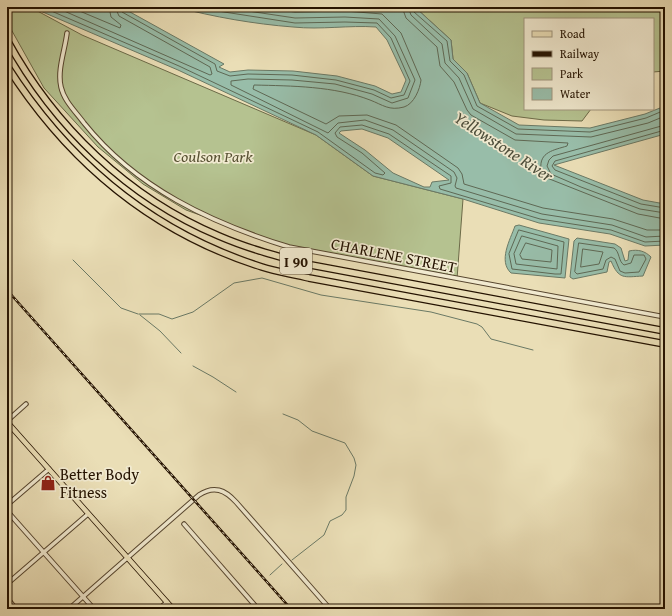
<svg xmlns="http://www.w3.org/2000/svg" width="672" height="616" font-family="'Gentium Book Plus',serif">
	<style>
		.green { fill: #b5c290; stroke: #6c6a48 }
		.water { fill: #98bda9; stroke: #6a7965; fill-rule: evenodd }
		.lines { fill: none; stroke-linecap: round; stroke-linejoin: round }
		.shore { stroke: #5e6854; stroke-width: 1 }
		.stream { stroke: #6a7965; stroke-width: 1 }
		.minor-casing { stroke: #56452e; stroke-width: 5.5 }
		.major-casing { stroke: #241200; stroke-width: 6 }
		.highway-casing { stroke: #241200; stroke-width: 8 }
		.minor { stroke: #f1ead0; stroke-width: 3.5 }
		.major { stroke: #eadeb6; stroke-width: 4.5 }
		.highway { stroke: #eadeb6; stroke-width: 5.5 }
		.rail-casing { stroke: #241200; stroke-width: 2.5 }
		.rail { stroke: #f1ead0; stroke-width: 1; stroke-dasharray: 3; stroke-linecap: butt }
		.labels { text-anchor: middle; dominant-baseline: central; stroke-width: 3.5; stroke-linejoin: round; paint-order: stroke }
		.shield { fill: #f1ead0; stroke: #62533e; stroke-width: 1 }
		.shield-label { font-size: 15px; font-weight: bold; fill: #241200 }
		.park-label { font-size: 16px; font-style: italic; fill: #575032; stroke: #f1ead0 }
		.street-label { font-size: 16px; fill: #241200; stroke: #f1ead0 }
		.poi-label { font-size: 16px; fill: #241200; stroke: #f1ead0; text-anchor: start }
		.water-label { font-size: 17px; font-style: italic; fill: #4d4e3b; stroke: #f1ead0 }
	</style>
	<rect width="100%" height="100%" fill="#eadeb6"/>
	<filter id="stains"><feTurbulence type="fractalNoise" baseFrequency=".005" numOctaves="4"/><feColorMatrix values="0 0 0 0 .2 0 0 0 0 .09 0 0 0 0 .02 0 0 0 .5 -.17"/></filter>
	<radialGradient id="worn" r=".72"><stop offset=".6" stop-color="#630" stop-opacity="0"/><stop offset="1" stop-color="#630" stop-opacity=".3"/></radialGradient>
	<g class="green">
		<polygon points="7,7 30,7 82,35 316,135 373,176 463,199 457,279 289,247 186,210 143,184 98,147 44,88 7,22"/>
		<polygon points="411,7 665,7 665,71 653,72 653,19 525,19 525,109 591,109 582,121 544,120 512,116 480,103 467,73 453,59 451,40 417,9"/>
	</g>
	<g class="water">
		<path d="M31 7H121L224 64 219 67 230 72 248 70 293 71 337 76 375 86 392 94 401 92 406 80 387 40 376 27C349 25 321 30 293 27 254 24 214 17 176 7H411L417 9 451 40 453 59 467 73 480 103 519 125 590 128 645 114 665 106V134L554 165 643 200 665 204V245L645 246 610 234 539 223 463 199 373 176 316 135 178 70ZM362 129 388 138 449 180 432 182 430 187H424L393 173 365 150 339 133 341 131Z"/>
		<path d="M519 225 569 239 565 278 511 273C498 261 510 240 515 226Z"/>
		<path d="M577 238 615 244 621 248 625 261 628 260 629 251C638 249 645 251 651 257L643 276C624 277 619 280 611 261L609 262 607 272 573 279 570 277 574 241Z"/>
	</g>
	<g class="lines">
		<g class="shore">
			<polyline points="42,7 179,66 318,132 375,173 383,175 385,173 362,153 337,137 335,133 340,127 362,125 389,134 451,176 451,183 439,186 440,189 540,219 611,230 645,242 665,241"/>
			<polyline points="55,7 210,75 212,74 210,67 119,16 115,7"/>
			<polyline points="70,7 120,28 121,25 111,17 109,7"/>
			<polyline points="120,7 122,12 215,64 217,71 230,76 248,74 292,75 336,80 374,90 391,98 404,95 410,81 391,38 377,23 345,22 295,23 192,7"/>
			<polyline points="221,7 295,18 345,17 379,19 395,36 415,80 408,98 392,103 372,94 335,84 292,80 248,79 231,81 231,85 328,133 338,123 365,120 393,130 454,172 457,178 455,186 456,188 542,214 612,225 646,237 665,236"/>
			<path d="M255 7 295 12 345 11 382 14 401 33 421 80C420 89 414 104 404 107 389 111 383 105 370 100 334 86 292 86 254 85L253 89 326 124 339 116 367 115 396 125 458 168 462 174 464 184 543 208 613 219 647 230H665"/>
			<path d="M402 7 406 18 437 47 440 66 454 82 467 110 471 115 515 140 568 143 567 146C554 150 539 152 541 169L547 178 638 214 665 219"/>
			<polyline points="408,7 411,15 442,44 445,63 459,78 473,109 516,134 591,137 648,123 665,116"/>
			<polyline points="413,7 414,12 447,41 450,61 464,75 477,106 518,129 590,132 646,118 665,110"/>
			<polyline points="665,125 553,156 549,160 547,166 551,174 581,187 640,209 665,213"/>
			<polyline points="665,130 555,161 552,166 555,170 641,204 665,208"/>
			<polygon points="519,230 564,242 561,274 555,274 512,269 509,254"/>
			<polygon points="522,236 558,246 557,269 516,264 514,254"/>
			<polygon points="526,243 552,250 551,262 522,259 520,255"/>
			<path d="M579 243 614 248C620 252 618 261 624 265L631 263 634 255H644L646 259 639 272 625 273 620 271 615 259 611 257 606 260 603 269 577 274 575 272Z"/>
			<polygon points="583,249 603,252 599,264 581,267"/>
		</g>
		<g class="stream">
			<polyline points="73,260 121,308 138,314"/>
			<polyline points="139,314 159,314 172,319 193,312 234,283 262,278 321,295 431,312 477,324 482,327 491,339 533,350"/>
			<polyline points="140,315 160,331 181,353"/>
			<polyline points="193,366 213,377 236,392"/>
			<polyline points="283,414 298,420 312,431 345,443 354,458 356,465 354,476 346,497 346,510 342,515 330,521 324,535 292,560"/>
			<polyline points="270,575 282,564"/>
		</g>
		<g class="minor-casing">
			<g id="minor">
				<path d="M67 33C65 50 57 70 61 87 64 101 76 112 84 123 136 188 211 223 289 247L665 317"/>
				<polyline points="7,421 26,404"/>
				<polyline points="7,505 49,469"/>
				<polyline points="7,511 94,609"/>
				<polyline points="184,524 258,609"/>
				<polyline points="7,584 88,514"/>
				<polyline points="7,598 16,609"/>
				<path d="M69 609 199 495C214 485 225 490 236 502L330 609"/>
				<polyline points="159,609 167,602"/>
				<polyline points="249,609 254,605"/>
			</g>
		</g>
		<g class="major-casing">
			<polyline id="major" points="7,422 173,609"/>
		</g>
		<g class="highway-casing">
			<g id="highway">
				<path d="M7 40C54 126 128 198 219 236 249 249 280 257 311 265L665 331"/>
				<path d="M7 66C69 163 151 232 262 267 277 272 294 274 309 278L665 344"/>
			</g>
		</g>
		<use href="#minor" class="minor"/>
		<use href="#major" class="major"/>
		<use href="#highway" class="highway"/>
		<g class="rail-casing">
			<polyline id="rail" points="7,290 291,609"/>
		</g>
		<use href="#rail" class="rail"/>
	</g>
	<defs>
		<g id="shop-bare" transform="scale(1.2)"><path d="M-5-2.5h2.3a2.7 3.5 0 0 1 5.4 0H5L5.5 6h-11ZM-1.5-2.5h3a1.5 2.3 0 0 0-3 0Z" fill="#8f2418" stroke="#f1ead0" stroke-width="2.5" paint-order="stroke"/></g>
	</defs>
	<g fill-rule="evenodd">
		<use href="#shop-bare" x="48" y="483"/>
	</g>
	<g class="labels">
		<rect class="shield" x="280" y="248" width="32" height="26" rx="3"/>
		<g class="shield-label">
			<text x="296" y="261">I 90</text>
		</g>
		<g class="park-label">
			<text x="213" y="156">Coulson Park</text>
		</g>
		<g class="street-label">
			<text transform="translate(394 255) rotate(11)">CHARLENE STREET</text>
		</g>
		<g class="poi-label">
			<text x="60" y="474">Better Body<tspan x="60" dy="18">Fitness</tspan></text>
		</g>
		<g class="water-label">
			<text transform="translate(504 146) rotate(33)">Yellowstone River</text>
		</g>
	</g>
	<rect width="672" height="616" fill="none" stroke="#eadeb6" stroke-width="24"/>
	<rect x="8" y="8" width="656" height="600" fill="none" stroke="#241200" stroke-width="2"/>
	<rect x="12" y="12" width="648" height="592" fill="none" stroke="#241200"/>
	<rect x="524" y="18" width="130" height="92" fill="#f1ead0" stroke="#9f947d"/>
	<rect x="532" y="31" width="20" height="6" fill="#eadeb6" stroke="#9f947d"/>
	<text x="560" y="38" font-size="12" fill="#241200">Road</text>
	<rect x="532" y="51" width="20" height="6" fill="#241200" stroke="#9f947d"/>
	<text x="560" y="58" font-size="12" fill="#241200">Railway</text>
	<rect x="532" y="68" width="20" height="12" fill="#b5c290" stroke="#9f947d"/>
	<text x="560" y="78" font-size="12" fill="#241200">Park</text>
	<rect x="532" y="88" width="20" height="12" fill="#98bda9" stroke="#9f947d"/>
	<text x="560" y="98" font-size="12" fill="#241200">Water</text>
	<rect width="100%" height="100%" filter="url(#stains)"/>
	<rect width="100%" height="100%" fill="url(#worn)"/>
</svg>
